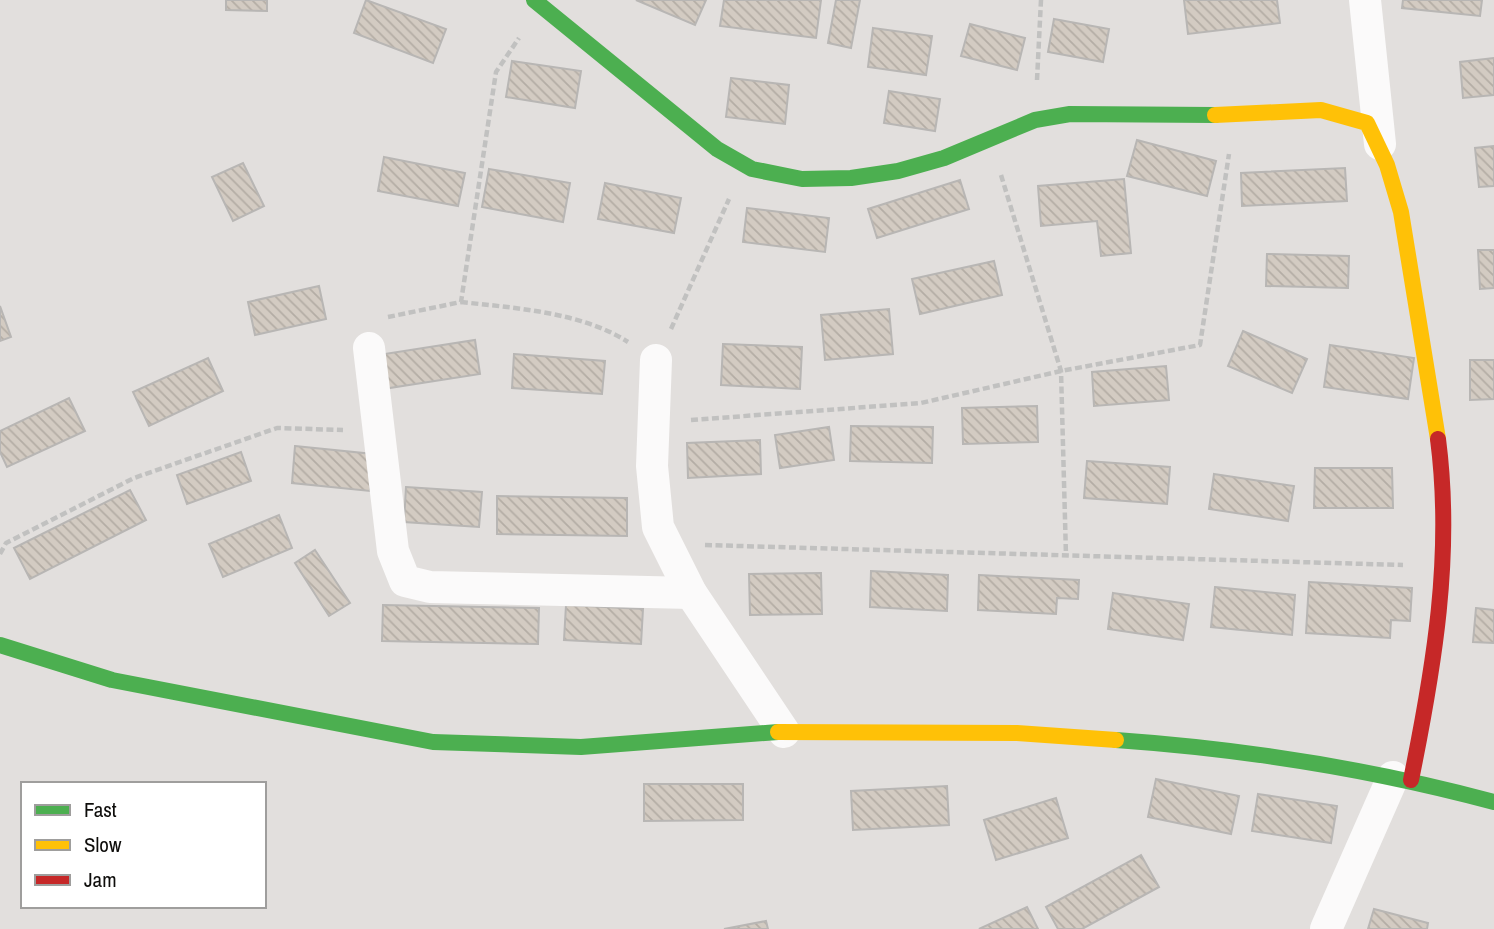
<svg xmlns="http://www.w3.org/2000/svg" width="1494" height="929" font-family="'Archivo Narrow',sans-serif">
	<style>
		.building { fill: url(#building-back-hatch); stroke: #b8b6b4; stroke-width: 2 }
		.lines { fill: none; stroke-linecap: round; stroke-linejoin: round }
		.path { stroke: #c1c1c0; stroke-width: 4.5; stroke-dasharray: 7 3.5; stroke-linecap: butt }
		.street { stroke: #fbfafa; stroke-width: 32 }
		.fast { stroke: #4caf50; stroke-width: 16 }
		.slow { stroke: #ffc107; stroke-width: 16 }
		.jam { stroke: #c62828; stroke-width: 16 }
	</style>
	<defs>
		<pattern id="building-back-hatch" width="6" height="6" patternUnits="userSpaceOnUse" patternTransform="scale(1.75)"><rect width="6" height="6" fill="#d3cbc2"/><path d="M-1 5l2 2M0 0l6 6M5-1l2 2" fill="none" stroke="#b4ada5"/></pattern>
	</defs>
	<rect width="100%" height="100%" fill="#e2dfdd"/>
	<g class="building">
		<polygon points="226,0 267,0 267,11 226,10"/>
		<polygon points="366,0 446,29 433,63 354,33"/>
		<polygon points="636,0 706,0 695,25"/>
		<polygon points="724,0 821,0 816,38 720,26"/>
		<polygon points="836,0 860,0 851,48 828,43"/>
		<polygon points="1184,0 1277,0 1280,23 1188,34"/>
		<polygon points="1403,0 1482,0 1480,16 1402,8"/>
		<polygon points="1054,19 1109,29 1103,62 1048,52"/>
		<polygon points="970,24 1025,38 1017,70 961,56"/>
		<polygon points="873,28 932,36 926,75 868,67"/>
		<polygon points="1494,58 1494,95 1463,98 1460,62"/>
		<polygon points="512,61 581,71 575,108 506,97"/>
		<polygon points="731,78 789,85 785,124 726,117"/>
		<polygon points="889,91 940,99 935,131 884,123"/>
		<polygon points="1137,140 1216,161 1207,196 1127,176"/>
		<polygon points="1494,146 1494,186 1479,187 1475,148"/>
		<polygon points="384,157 465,173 458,206 378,191"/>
		<polygon points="243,163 264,206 233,221 212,177"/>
		<polygon points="1345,168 1347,201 1242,206 1241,173"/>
		<polygon points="489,169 570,183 563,222 482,207"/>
		<polygon points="1124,179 1131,253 1101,256 1097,221 1041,226 1038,186"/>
		<polygon points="960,180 969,209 877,238 868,209"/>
		<polygon points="605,183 681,198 674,233 598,219"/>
		<polygon points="747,208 829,218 825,252 743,242"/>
		<polygon points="1478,250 1494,250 1494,288 1480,289"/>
		<polygon points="1267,254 1349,256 1348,288 1266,286"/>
		<polygon points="994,261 1002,295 920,314 912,279"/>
		<polygon points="319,286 326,319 255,335 248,302"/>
		<polygon points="0,306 11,337 0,341"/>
		<polygon points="889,309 893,354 825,360 821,315"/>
		<polygon points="1243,331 1307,359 1292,393 1228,366"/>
		<polygon points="475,340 480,374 383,389 378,355"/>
		<polygon points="723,344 802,347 800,389 721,385"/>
		<polygon points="1330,345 1414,358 1408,399 1324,387"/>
		<polygon points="514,354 605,361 602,394 512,388"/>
		<polygon points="208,358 223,391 149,426 133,392"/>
		<polygon points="1470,360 1494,360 1494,399 1470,400"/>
		<polygon points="1166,366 1169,400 1094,406 1092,372"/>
		<polygon points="69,398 85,431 7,467 0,452 0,431"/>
		<polygon points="1037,406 1038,442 963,444 962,408"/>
		<polygon points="851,426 933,427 932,463 850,461"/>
		<polygon points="829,427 834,460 780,468 775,435"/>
		<polygon points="760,440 761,474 688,478 687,443"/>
		<polygon points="295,446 373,454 370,491 292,483"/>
		<polygon points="241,452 251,481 187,504 177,475"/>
		<polygon points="1087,461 1170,467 1167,504 1084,498"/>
		<polygon points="1315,468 1392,468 1393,508 1314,508"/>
		<polygon points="1214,474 1294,486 1288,521 1209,509"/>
		<polygon points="406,487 482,492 479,527 404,522"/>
		<polygon points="130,490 146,520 30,579 14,548"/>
		<polygon points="497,496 627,498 627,536 497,534"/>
		<polygon points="279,515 292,548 223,577 209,544"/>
		<polygon points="315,550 350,603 329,616 295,563"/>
		<polygon points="871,571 948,575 947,611 870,607"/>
		<polygon points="821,573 822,614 750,615 749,574"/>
		<polygon points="979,575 1079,580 1078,599 1057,598 1056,614 978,610"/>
		<polygon points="1309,582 1412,588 1410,621 1391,620 1390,638 1306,633"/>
		<polygon points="1215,587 1295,595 1292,635 1211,627"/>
		<polygon points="1113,593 1189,604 1183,640 1108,629"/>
		<polygon points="383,605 539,608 538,644 382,641"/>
		<polygon points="566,605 643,609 641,644 564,640"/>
		<polygon points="1476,608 1494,610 1494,643 1473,642"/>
		<polygon points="1156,779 1239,796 1231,834 1148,817"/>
		<polygon points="644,784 743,784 743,820 644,821"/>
		<polygon points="947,786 949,825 853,830 851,791"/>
		<polygon points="1258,794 1337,806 1331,843 1252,831"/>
		<polygon points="1056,798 1068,838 996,860 984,820"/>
		<polygon points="1141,855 1159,887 1082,929 1058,929 1046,907"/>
		<polygon points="1027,907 1038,929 979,929"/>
		<polygon points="1374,909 1428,923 1427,929 1368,929"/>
		<polygon points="766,921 768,929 724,929"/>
	</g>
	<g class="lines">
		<g class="path">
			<polyline points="1037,80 1041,0"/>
			<polyline points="1001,175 1061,371 1066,556"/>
			<path d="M461 302C514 308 582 312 628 342"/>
			<polyline points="388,317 461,302 496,72 519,38"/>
			<polyline points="671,329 729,199"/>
			<polyline points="691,420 921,403 1061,371 1200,345 1229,154"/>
			<polyline points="705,545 1403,565"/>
			<polyline points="0,554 6,543 134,478 277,428 343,430"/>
		</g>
		<g class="street">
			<polyline points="1365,0 1380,144"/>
			<polyline points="369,348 393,551 405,581 430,587 691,593"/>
			<polyline points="656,360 652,466 658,527 691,593 784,732"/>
			<polyline points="1326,929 1393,777"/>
		</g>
		<g class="fast">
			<polyline points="534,0 717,149 752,169 802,179 851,178 898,171 944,158 1035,120 1070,114 1215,115"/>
			<polyline points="0,645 112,680 433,742 581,747 778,732"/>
			<path d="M1116 740C1244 749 1371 769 1494 802"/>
		</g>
		<g class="slow">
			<polyline points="1215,115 1321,110 1367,123 1387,165 1401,212 1438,439"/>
			<polyline points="778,732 1017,733 1116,740"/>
		</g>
		<path class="jam" d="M1411 780C1434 667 1453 555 1438 439"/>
	</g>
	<rect x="21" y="782" width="245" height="126" fill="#ffffff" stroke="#9f9e9d" stroke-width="2"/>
	<rect x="35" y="805" width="35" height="10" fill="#4caf50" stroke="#9f9e9d" stroke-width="2"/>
	<text x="84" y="817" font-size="21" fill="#0e0d0b">Fast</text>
	<rect x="35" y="840" width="35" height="10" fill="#ffc107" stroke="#9f9e9d" stroke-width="2"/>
	<text x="84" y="852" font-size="21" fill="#0e0d0b">Slow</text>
	<rect x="35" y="875" width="35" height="10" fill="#c62828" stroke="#9f9e9d" stroke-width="2"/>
	<text x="84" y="887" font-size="21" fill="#0e0d0b">Jam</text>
</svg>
